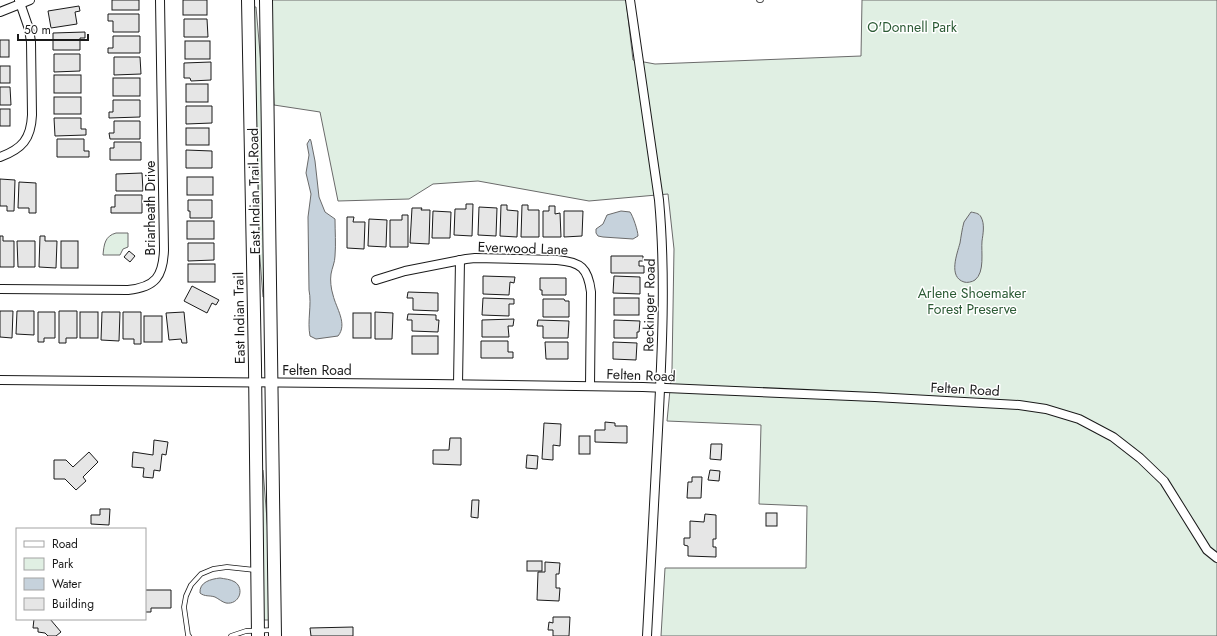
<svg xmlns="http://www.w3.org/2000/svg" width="1217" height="636" font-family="Jost,sans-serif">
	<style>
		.green { fill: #e0efe3; stroke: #6a6a6a }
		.water { fill: #c6d2dc; stroke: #6a6a6a }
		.building { fill: #e6e6e6; stroke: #1a1a1a }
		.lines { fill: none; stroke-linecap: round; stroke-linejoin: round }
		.lane-casing { stroke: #1a1a1a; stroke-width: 5.5 }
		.street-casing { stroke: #1a1a1a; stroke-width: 10 }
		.secondary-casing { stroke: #1a1a1a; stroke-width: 14 }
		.lane { stroke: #fff; stroke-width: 4 }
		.street { stroke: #fff; stroke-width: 8 }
		.secondary { stroke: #fff; stroke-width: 12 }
		.labels { text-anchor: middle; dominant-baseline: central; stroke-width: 3; stroke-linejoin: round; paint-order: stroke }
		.park-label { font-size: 14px; fill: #2b5a34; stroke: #fff }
		.street-label { font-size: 14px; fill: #1a1a1a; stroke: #fff }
	</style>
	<rect width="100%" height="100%" fill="#fff"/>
	<g class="green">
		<polygon points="271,0 626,0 633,60 655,64 861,56 862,0 1217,0 1217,636 661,636 665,568 806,568 807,506 759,504 761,425 667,421 672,369 674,249 668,194 589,201 478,181 433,184 409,199 338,201 320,112 274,105"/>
		<polygon points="254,7 256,7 262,76 266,297 263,297 258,234"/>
		<path d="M116 233H128V247L123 249 120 255H103C104 244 105 236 116 233Z"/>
		<polygon points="261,470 263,470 268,532 270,620 263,620"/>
	</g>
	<g class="water">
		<path d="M310 139 311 141 315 161 319 197 325 212 335 219C335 231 336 244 335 256 335 262 332 268 331 274 330 280 331 289 333 295 336 308 348 324 338 336L316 339 310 336C307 321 312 305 309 290L308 217 311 194 306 173 309 155 307 144Z"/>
		<path d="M621 211 630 212C633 216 638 231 638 236L633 239 603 237 598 236 596 233V229L603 224 607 215Z"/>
		<path d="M971 212C975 213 979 213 981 217 985 224 983 234 982 241 981 252 985 272 975 280 972 282 967 283 964 282 948 277 957 254 960 243 961 237 962 229 964 222 966 219 969 215 971 212Z"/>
		<path d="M220 578C225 579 230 579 235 582 245 589 239 605 226 603 222 602 219 599 215 597 209 595 205 597 200 593 199 582 211 579 220 578Z"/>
	</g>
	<g class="building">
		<rect x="112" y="0" width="27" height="10"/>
		<rect x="183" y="0" width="24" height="15"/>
		<polygon points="79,6 80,11 75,12 77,24 51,28 48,11"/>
		<polygon points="108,14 139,14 139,32 113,32 113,21 108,21"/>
		<polygon points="184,19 207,19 208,37 184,37"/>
		<polygon points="85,32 85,38 80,38 80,50 53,50 53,33"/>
		<polygon points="113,36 140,36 140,53 108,53 108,48 113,48"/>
		<rect x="0" y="40" width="9" height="17"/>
		<rect x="185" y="41" width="25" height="18"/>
		<polygon points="54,54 80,54 80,71 54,72"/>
		<polygon points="114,57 140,57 141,74 114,75"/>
		<polygon points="211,62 211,80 191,81 190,78 184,78 184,63"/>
		<rect x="0" y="66" width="10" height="17"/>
		<rect x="54" y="75" width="27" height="18"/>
		<rect x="113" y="78" width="27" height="18"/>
		<rect x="186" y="84" width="22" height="18"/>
		<polygon points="0,87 10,87 11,105 0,105"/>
		<rect x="54" y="97" width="27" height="17"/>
		<polygon points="113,100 140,100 140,117 109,118 109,112 113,112"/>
		<polygon points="186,106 212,106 212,123 186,124"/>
		<rect x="0" y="109" width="10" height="17"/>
		<polygon points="54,118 81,118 81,129 86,129 86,135 55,136"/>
		<polygon points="114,121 140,121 140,139 110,139 109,133 114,133"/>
		<rect x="186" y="128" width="23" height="17"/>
		<polygon points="57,139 84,139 84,151 89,151 89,157 57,157"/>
		<polygon points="114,142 141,142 141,160 110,160 110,148 114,148"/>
		<polygon points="186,150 212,151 212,168 186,168"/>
		<polygon points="142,173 143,191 116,191 116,174"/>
		<rect x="187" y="177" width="26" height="18"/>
		<polygon points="0,179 15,180 14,211 7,211 7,206 0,206"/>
		<polygon points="19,182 36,183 36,213 29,213 29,208 18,208"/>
		<polygon points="115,195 142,195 142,213 111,213 111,207 115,207"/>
		<polygon points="188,200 212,200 212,218 190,218 190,211 188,211"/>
		<polygon points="466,204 473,204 472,236 454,235 455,209 466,209"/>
		<polygon points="501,205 507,205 507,210 518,211 517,237 500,236"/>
		<polygon points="522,205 528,205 528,210 539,210 539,237 521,237"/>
		<polygon points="549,206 555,206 555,214 560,213 561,237 543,237 543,211 549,211"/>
		<polygon points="479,207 497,208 496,236 478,235"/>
		<polygon points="412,208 422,208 421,210 430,210 429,244 410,243"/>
		<polygon points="433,211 451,212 450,238 432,238"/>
		<polygon points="564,211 583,211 582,236 564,237"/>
		<polygon points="402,215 408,215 408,247 390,247 390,220 402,220"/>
		<polygon points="347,217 354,217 353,222 365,222 364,249 347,248"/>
		<polygon points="369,219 387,220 386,247 368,246"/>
		<rect x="187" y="221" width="27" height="18"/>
		<polygon points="0,236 3,236 3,241 14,241 14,267 0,267"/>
		<polygon points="40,236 45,236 45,241 57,241 56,268 39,267"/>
		<polygon points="17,241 35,241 35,267 18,267"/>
		<rect x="61" y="241" width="17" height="27"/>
		<polygon points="188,243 214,243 214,260 188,261"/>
		<polygon points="129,251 135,256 130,262 124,257"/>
		<polygon points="611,256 643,256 643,261 639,261 639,266 644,266 644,273 611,273"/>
		<rect x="188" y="264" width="27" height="18"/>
		<polygon points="483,276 515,277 514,283 510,282 509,295 483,294"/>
		<polygon points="614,276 640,277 640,294 613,293"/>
		<polygon points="540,278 566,278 566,295 542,295 542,290 540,290"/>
		<polygon points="192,286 219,300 216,305 212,303 207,313 184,301"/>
		<polygon points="408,292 438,293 438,311 413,310 413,298 407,298"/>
		<polygon points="483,298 514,299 514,304 509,304 509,316 482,315"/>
		<rect x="614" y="298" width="25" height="17"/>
		<polygon points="543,299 564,299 565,301 569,301 569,317 543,317"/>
		<polygon points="0,311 13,311 12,338 0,337"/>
		<polygon points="17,311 34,311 34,335 16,334"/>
		<polygon points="59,311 77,311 77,338 66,338 66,343 59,343"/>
		<polygon points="38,312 55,312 55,338 44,338 44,342 38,342"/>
		<rect x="80" y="312" width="18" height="26"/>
		<polygon points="102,312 120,312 119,341 101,340"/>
		<polygon points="123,312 141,312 141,344 134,344 134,339 123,339"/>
		<polygon points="184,312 187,343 182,343 181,339 169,340 166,313"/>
		<polygon points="375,312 393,313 392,339 375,339"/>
		<rect x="353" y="313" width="18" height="25"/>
		<polygon points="408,314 436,315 436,320 439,320 438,332 412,331 412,320 407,320"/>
		<rect x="144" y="316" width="18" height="26"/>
		<polygon points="514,319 513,326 508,326 509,337 482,337 482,320"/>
		<polygon points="538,320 569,321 568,338 543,338 543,326 537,326"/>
		<polygon points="614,320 640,321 639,332 637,332 637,338 614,338"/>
		<rect x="412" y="336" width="26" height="18"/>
		<polygon points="481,341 508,341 508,352 513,352 513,358 481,358"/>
		<polygon points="545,342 568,342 568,359 546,359"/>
		<polygon points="613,342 637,343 636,360 613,359"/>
		<polygon points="605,422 615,423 615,426 627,426 627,443 595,442 595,430 605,430"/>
		<polygon points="544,423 561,424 560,446 553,445 553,460 542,459"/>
		<rect x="579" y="436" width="11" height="18"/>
		<polygon points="450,438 461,438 461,465 433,464 433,450 449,450"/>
		<polygon points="154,440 168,442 166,455 162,454 160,471 154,470 153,478 143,477 144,468 132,467 133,452 153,455"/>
		<polygon points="711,444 722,444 721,460 710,459"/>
		<polygon points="89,452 98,462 83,477 86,481 76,490 65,479 54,479 54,460 66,460 73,467"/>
		<polygon points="527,455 538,456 537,469 526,468"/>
		<polygon points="710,470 720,471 719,481 708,480"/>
		<polygon points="692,477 702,477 701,498 687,498 688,482 692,482"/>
		<polygon points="472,500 479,500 478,518 471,517"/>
		<polygon points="100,509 110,509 109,525 91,524 91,515 100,515"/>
		<rect x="766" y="513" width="11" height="13"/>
		<polygon points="705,514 716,515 716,539 713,539 713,547 716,547 716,557 688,556 688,546 684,545 684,538 690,538 690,521 704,522"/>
		<rect x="527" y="561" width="15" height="10"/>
		<polygon points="545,562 560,563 559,574 556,574 556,588 560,588 559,601 537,600 538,572 545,572"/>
		<polygon points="145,590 171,590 171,608 151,608 151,612 145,612"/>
		<polygon points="553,617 570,617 569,636 553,636 553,630 548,630 549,622 553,623"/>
		<polygon points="34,619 50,619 61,632 56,636 48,636 45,633 38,632 38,628 33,628"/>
		<polygon points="353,627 353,636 311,636 310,628"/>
	</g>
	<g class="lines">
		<g class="lane-casing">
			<g id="lane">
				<polyline points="759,0 761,0"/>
				<polyline points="189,636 188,635 184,607 186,596 191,585 201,574 213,569 227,567 255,570"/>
				<polyline points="231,636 246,631 274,630"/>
			</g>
		</g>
		<g class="street-casing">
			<g id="street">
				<path d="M630 0 659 200C666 277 662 353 658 430 654 499 651 567 647 636"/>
				<polyline points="0,12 30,0"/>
				<path d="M0 157C22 149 31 139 32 115L31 42 29 29 19 0"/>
				<path d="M376 280 405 271 466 259 475 258 557 260C581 262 588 268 591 292L590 386"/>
				<path d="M0 289 128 290C156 287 163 276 164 250L160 0"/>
				<polyline points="0,380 431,384 643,387 875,397 1019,405 1046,409 1079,419 1113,437 1140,458 1164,481 1207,550 1217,558"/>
				<polyline points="458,384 460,260"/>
			</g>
		</g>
		<g class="secondary-casing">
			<g id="secondary">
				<polyline points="248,0 255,366 258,636"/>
				<polyline points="266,0 275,636"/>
			</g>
		</g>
		<use href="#lane" class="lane"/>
		<use href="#street" class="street"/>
		<use href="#secondary" class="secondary"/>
	</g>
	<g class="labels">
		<g class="park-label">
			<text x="912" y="27">O'Donnell Park</text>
			<text x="972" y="293">Arlene Shoemaker<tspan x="972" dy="16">Forest Preserve</tspan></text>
		</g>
		<g class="street-label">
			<text transform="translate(254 191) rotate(-91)">East Indian Trail Road</text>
			<text transform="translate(150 208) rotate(-90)">Briarheath Drive</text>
			<text transform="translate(523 248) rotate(2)">Everwood Lane</text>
			<text transform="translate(649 305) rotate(-89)">Reckinger Road</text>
			<text transform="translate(239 318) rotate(-91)">East Indian Trail</text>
			<text x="317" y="370">Felten Road</text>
			<text transform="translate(641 375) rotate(2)">Felten Road</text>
			<text transform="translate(965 389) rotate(3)">Felten Road</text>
		</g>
	</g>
	<rect x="16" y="528" width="130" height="92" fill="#ffffff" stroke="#a3a3a3"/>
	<rect x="24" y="541" width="20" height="6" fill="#ffffff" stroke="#a3a3a3"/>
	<text x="52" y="548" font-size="12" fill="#1a1a1a">Road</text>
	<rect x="24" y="558" width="20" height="12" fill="#e0efe3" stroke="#a3a3a3"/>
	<text x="52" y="568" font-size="12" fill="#1a1a1a">Park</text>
	<rect x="24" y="578" width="20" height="12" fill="#c6d2dc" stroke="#a3a3a3"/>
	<text x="52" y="588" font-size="12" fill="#1a1a1a">Water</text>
	<rect x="24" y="598" width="20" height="12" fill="#e6e6e6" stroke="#a3a3a3"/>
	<text x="52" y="608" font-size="12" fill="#1a1a1a">Building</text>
	<path d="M18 34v6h70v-6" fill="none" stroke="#1a1a1a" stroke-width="2"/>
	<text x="24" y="34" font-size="12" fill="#1a1a1a" stroke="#ffffff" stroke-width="3" paint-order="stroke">50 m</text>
</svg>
